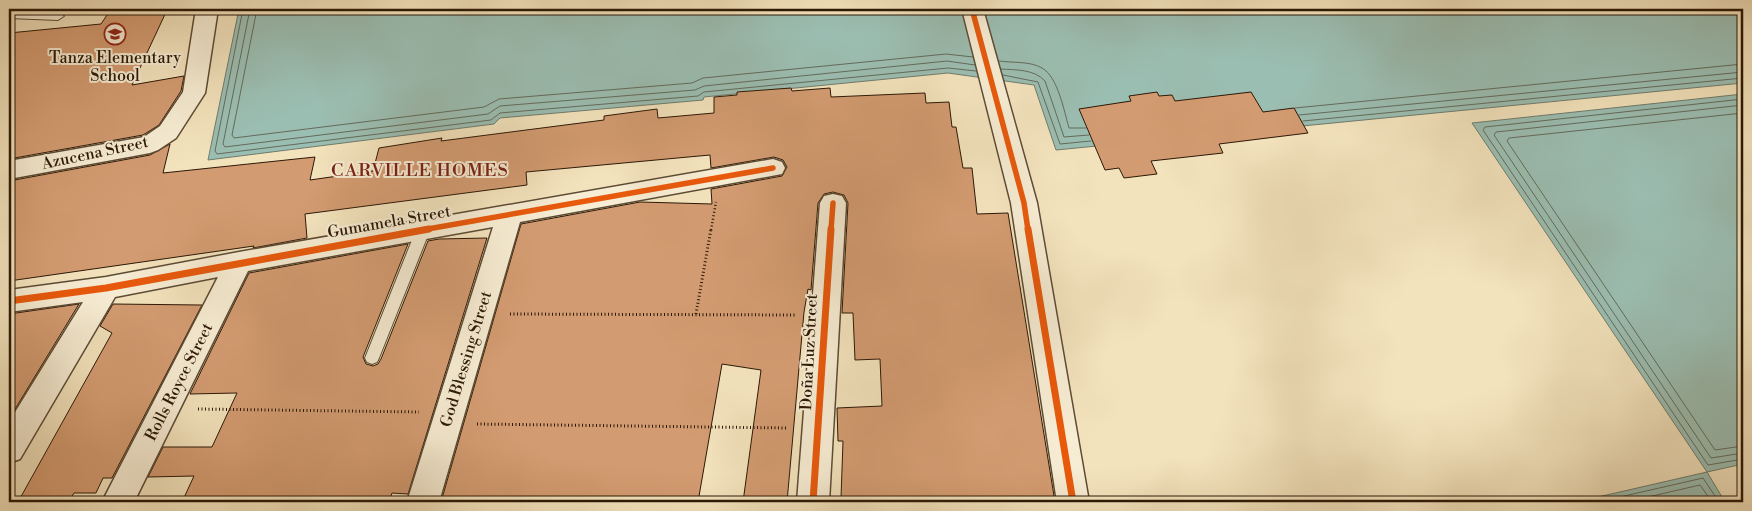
<svg xmlns="http://www.w3.org/2000/svg" width="1752" height="511" font-family="'Libre Bodoni',serif">
	<style>
		.water { fill: #9bbeb2; stroke: #6e7c6d }
		.lines { fill: none; stroke-linecap: round; stroke-linejoin: round }
		.shore { stroke: #636b5c; stroke-width: 1 }
		.building { fill: #d39b71; stroke: #2b1806 }
		.service-casing { stroke: #5d4b34; stroke-width: 2 }
		.minor-casing { stroke: #5d4b34; stroke-width: 3 }
		.path-far1 { stroke: #2b1806; stroke-width: 2.5; stroke-dasharray: 1 2.5; stroke-linecap: butt }
		.path { stroke: #2b1806; stroke-width: 3; stroke-dasharray: 1 2.5; stroke-linecap: butt }
		.service { fill: #f7edd4; fill-rule: evenodd }
		.minor { fill: #f7edd4; fill-rule: evenodd }
		.cycleway-far1-casing { stroke: #f7edd4; stroke-width: 8 }
		.cycleway-casing { stroke: #f7edd4; stroke-width: 10 }
		.cycleway-far1 { stroke: #e8590c; stroke-width: 5.5 }
		.cycleway { stroke: #e8590c; stroke-width: 7 }
		.labels { text-anchor: middle; dominant-baseline: central; stroke-width: 4; stroke-linejoin: round; paint-order: stroke }
		.poi-label { font-size: 16px; fill: #2b1806; stroke: #f7edd4 }
		.street-label { font-size: 16px; fill: #2b1806; stroke: #f7edd4 }
		.neighbourhood-label { font-size: 18px; letter-spacing: 1px; fill: #7a1f14; stroke: #f7edd4 }
	</style>
	<rect width="100%" height="100%" fill="#f3e3bd"/>
	<filter id="stains"><feTurbulence type="fractalNoise" baseFrequency=".004" numOctaves="4"/><feColorMatrix values="0 0 0 0 .2 0 0 0 0 .09 0 0 0 0 .02 0 0 0 .5 -.17"/></filter>
	<radialGradient id="worn" r=".72"><stop offset=".6" stop-color="#630" stop-opacity="0"/><stop offset="1" stop-color="#630" stop-opacity=".3"/></radialGradient>
	<g class="water">
		<polygon points="239,9 1743,9 1743,83 1056,150 1034,85 948,73 704,97 703,100 500,118 494,124 208,160"/>
		<polygon points="1743,94 1743,464 1707,472 1725,502 1576,502 1707,472 1472,123"/>
	</g>
	<g class="lines">
		<g class="shore">
			<polyline points="243,9 215,151 217,154 491,120 500,113 698,96 704,92 948,68 976,71"/>
			<polyline points="250,9 223,144 225,147 488,114 500,106 695,90 704,86 947,61 975,65"/>
			<polyline points="257,9 232,135 234,138 484,107 499,99 692,83 703,78 946,54 973,57"/>
			<path d="M999 61C1013 63 1030 61 1042 68 1058 77 1064 111 1069 128H1086"/>
			<path d="M1001 69C1016 70 1034 69 1045 81L1064 137 1089 135"/>
			<polyline points="1003,75 1038,82 1060,144 1091,141"/>
			<polyline points="1743,99 1485,127 1483,130 1708,465 1743,459"/>
			<polyline points="1743,105 1496,132 1494,135 1711,458 1743,453"/>
			<polyline points="1295,108 1743,64"/>
			<polyline points="1743,113 1509,138 1507,141 1715,450 1743,446"/>
			<polyline points="1299,115 1743,72"/>
			<polyline points="1303,121 1743,78"/>
			<polyline points="1598,502 1703,478 1719,502"/>
			<polyline points="1626,502 1700,485 1712,502"/>
		</g>
	</g>
	<g class="building">
		<polygon points="111,9 167,10 132,85 184,76 181,91 159,125 143,135 9,159 9,33 101,24"/>
		<polygon points="791,88 792,91 830,88 831,97 925,93 926,103 949,102 952,127 956,127 963,168 972,168 977,214 1008,213 1055,502 885,502 885,498 841,498 843,441 838,441 837,408 882,406 880,359 855,360 853,313 842,313 848,203 844,195 833,192 824,194 818,203 811,290 808,289 804,312 787,502 743,502 761,370 722,364 698,502 441,502 521,224 640,202 712,204 711,189 782,176 787,167 783,160 774,157 711,168 710,155 526,172 527,185 305,214 307,238 253,248 254,246 9,281 9,181 150,155 170,144 163,173 315,157 310,180 373,171 379,148 442,138 441,141 604,120 604,116 657,109 658,118 714,113 714,97 737,95 737,92"/>
		<polygon points="1157,92 1159,96 1172,95 1175,101 1251,92 1263,112 1294,108 1308,133 1219,144 1223,153 1151,161 1157,174 1124,178 1119,168 1105,170 1079,109 1131,101 1129,96"/>
		<polygon points="487,238 408,494 392,493 389,502 182,502 194,476 148,477 163,447 212,447 237,393 190,394 249,273 408,244 363,357 366,364 373,366 378,364 381,359 428,241 439,239"/>
		<polygon points="79,304 9,419 9,314"/>
		<polygon points="113,304 202,305 112,478 103,478 96,493 74,493 68,502 18,502 112,333 100,326"/>
	</g>
	<g class="lines">
		<g class="service-casing">
			<g id="service">
				<polygon points="9,10 58,12 64,16 58,20 9,18"/>
				<polygon points="423,225 428,226 430,230 379,358 377,362 372,364 367,362 365,358 416,230 418,226"/>
			</g>
		</g>
		<g class="minor-casing">
			<g id="minor">
				<polygon points="196,9 218,9 205,93 176,138 158,150 150,153 9,179 9,161 144,137 160,126 183,92"/>
				<polygon points="962,9 983,9 1037,203 1089,502 1057,502 1011,203"/>
				<polygon points="773,159 782,162 785,168 782,174 520,222 439,502 407,502 493,227 248,271 134,502 102,502 218,277 115,297 20,459 9,463 9,422 83,302 9,312 9,290 106,277 239,252"/>
				<polygon points="833,194 842,196 846,203 829,502 797,502 820,203 824,196"/>
			</g>
		</g>
		<polyline class="path-far1" points="711,230 716,202"/>
		<g class="path">
			<polyline points="510,314 797,315"/>
			<polyline points="696,314 711,229"/>
			<polyline points="198,409 419,412"/>
			<polyline points="477,424 788,428"/>
		</g>
		<use href="#service" class="service"/>
		<use href="#minor" class="minor"/>
		<g class="cycleway-far1-casing">
			<g id="cycleway-far1">
				<polyline points="972,9 1024,203 1028,230"/>
				<polyline points="422,230 773,168"/>
				<polyline points="831,230 833,203"/>
			</g>
		</g>
		<g class="cycleway-casing">
			<g id="cycleway">
				<polyline points="1028,229 1073,502"/>
				<polyline points="9,301 106,288 429,229"/>
				<polyline points="813,502 831,229"/>
			</g>
		</g>
		<use href="#cycleway-far1" class="cycleway-far1"/>
		<use href="#cycleway" class="cycleway"/>
	</g>
	<defs>
		<g id="school-ring" transform="scale(1.125)"><circle r="9.5" fill="#f7edd4" stroke="#8f2418" stroke-width="1.5"/><path d="M0-5L7-2L0 1L-7-2ZM-4 1L0 2.5L4 1V4Q0 6-4 4Z" fill="#8f2418"/></g>
	</defs>
	<g fill-rule="evenodd">
		<use href="#school-ring" x="115" y="34"/>
	</g>
	<g class="labels">
		<g class="poi-label">
			<text x="115" y="58">Tanza Elementary<tspan x="115" dy="18">School</tspan></text>
		</g>
		<g class="street-label">
			<text transform="translate(95 153) rotate(-12)">Azucena Street</text>
			<text transform="translate(389 222) rotate(-10)">Gumamela Street</text>
			<text transform="translate(809 352) rotate(-87)">Doña Luz Street</text>
			<text transform="translate(466 359) rotate(-73)">God Blessing Street</text>
			<text transform="translate(179 382) rotate(-63)">Rolls Royce Street</text>
		</g>
		<g class="neighbourhood-label">
			<text x="420" y="170">CARVILLE HOMES</text>
		</g>
	</g>
	<rect width="1752" height="511" fill="none" stroke="#f3e3bd" stroke-width="30"/>
	<rect x="10" y="10" width="1732" height="491" fill="none" stroke="#2b1806" stroke-width="2.5"/>
	<rect x="15" y="15" width="1722" height="481" fill="none" stroke="#2b1806"/>
	<rect width="100%" height="100%" filter="url(#stains)"/>
	<rect width="100%" height="100%" fill="url(#worn)"/>
</svg>
